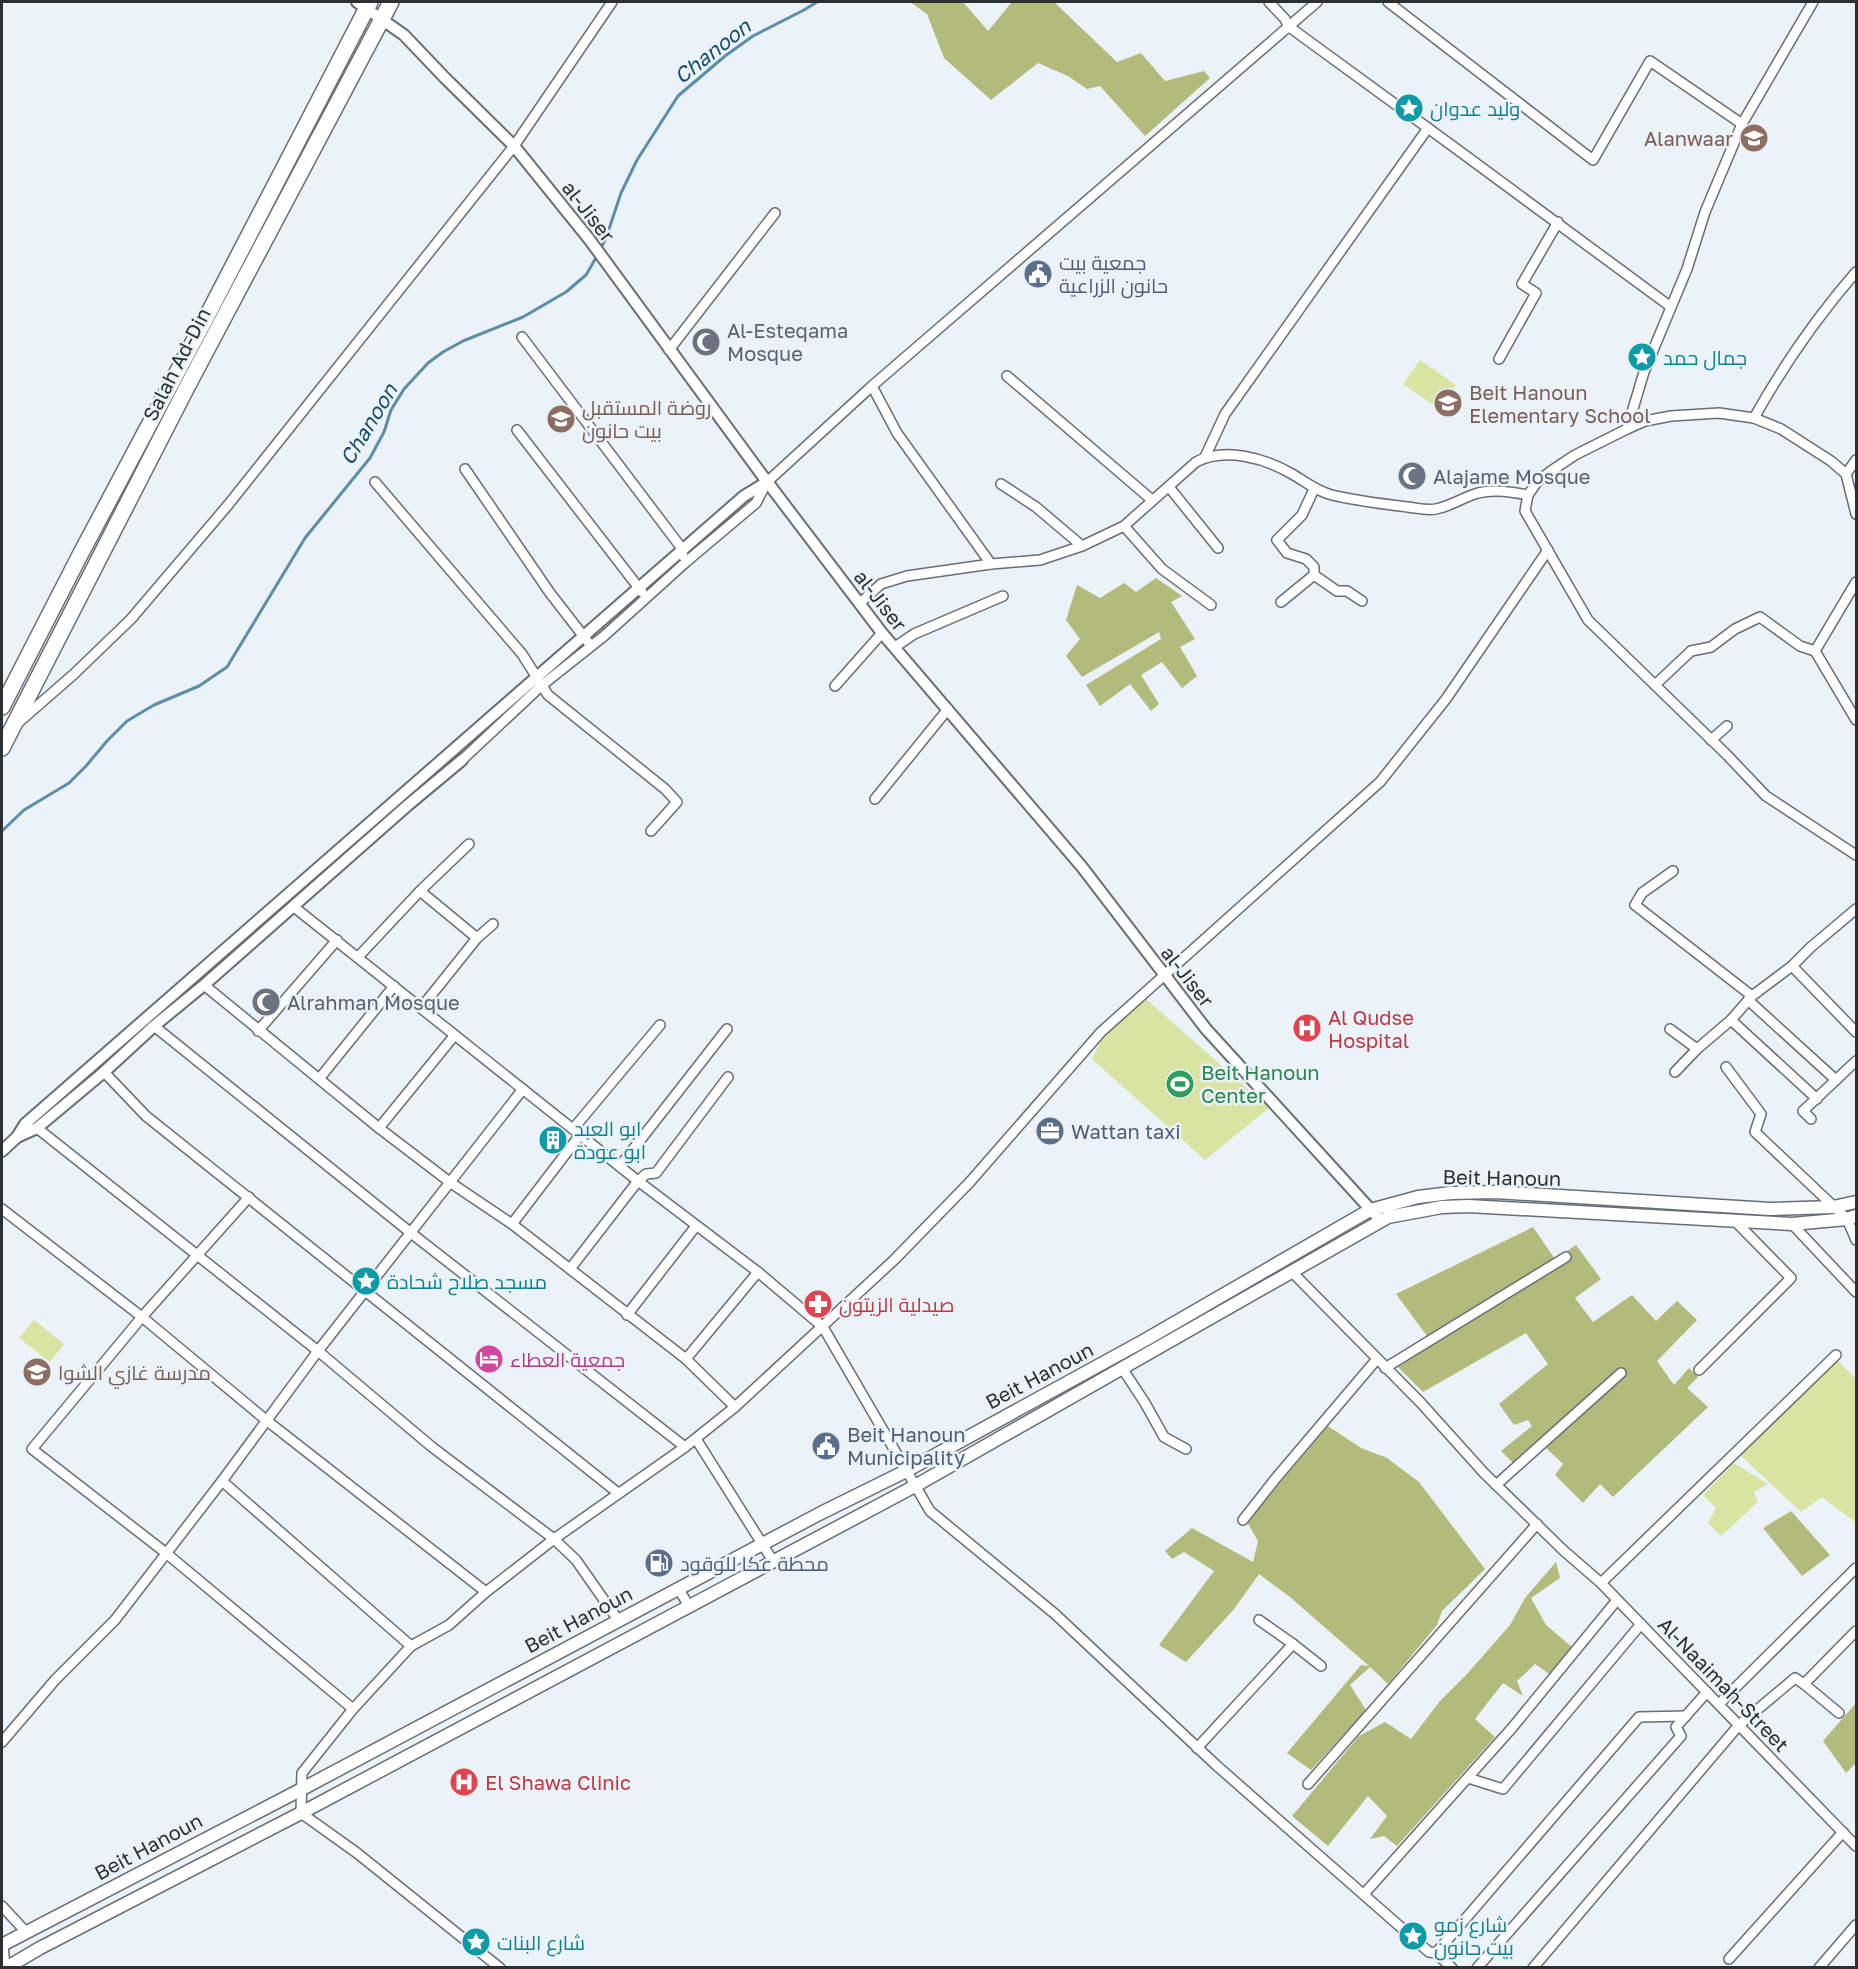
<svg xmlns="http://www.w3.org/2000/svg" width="1858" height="1969" font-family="'Golos Text',Cairo,sans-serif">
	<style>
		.green { fill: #d9e3a2 }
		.forest { fill: #b2bb7b }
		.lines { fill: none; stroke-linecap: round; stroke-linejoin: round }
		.stream { stroke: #5d8ea6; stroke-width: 3 }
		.minor-casing { stroke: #686e73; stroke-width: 12 }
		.tertiary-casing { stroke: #686e73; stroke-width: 14 }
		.secondary-casing { stroke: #686e73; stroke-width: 15 }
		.trunk-casing { stroke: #686e73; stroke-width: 18 }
		.minor { stroke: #fff; stroke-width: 9 }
		.tertiary { stroke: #fff; stroke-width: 10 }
		.secondary { stroke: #fff; stroke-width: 12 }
		.trunk { stroke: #fff; stroke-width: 15 }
		.labels { text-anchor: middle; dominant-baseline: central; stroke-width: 5; stroke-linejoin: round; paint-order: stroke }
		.culture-label { font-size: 20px; fill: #0d838f; stroke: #ebf2f8; text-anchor: start }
		.education-label { font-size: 20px; fill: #785e54; stroke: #ebf2f8; text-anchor: start }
		.street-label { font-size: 20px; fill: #2d3032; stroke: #ebf2f8 }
		.service-label { font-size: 20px; fill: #4e5e75; stroke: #ebf2f8; text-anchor: start }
		.worship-label { font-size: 20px; fill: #5b616d; stroke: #ebf2f8; text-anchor: start }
		.health-label { font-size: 20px; fill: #be3a42; stroke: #ebf2f8; text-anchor: start }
		.leisure-label { font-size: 20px; fill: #27864d; stroke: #ebf2f8; text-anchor: start }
		.hotel-label { font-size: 20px; fill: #b23c85; stroke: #ebf2f8; text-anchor: start }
		.water-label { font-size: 21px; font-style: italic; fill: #185068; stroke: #ebf2f8 }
	</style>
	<rect width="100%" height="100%" fill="#ebf2f8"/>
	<g class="green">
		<polygon points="1420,360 1456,385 1439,409 1403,384"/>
		<polygon points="1145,998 1269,1108 1205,1160 1092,1059 1101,1041"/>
		<polygon points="34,1320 64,1344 50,1362 19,1338"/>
		<polygon points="1837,1360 1856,1379 1856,1523 1822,1497 1801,1512 1739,1454"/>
		<polygon points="1734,1463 1768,1484 1754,1492 1758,1502 1721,1536 1708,1523 1716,1508 1703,1495"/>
	</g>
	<g class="forest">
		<polygon points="910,2 963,2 988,31 1012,2 1054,2 1117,62 1141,53 1165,81 1204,71 1210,78 1145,136 1100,86 1087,89 1068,76 1038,63 991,100 944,58 927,14"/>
		<polygon points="1156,578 1182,596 1171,602 1195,639 1180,647 1197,676 1182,688 1162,662 1141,675 1159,704 1151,711 1130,684 1100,706 1086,685 1161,639 1159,632 1082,677 1066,656 1080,639 1066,620 1077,585 1100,598 1124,583 1136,592"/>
		<polygon points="1533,1227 1555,1259 1576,1245 1601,1279 1575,1298 1593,1322 1632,1295 1656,1321 1677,1301 1697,1320 1657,1361 1674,1385 1689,1368 1698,1377 1687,1388 1708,1407 1613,1497 1600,1484 1583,1503 1555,1475 1563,1464 1546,1448 1519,1469 1501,1451 1532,1426 1528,1420 1514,1425 1499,1404 1548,1364 1526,1333 1423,1392 1398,1367 1433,1344 1396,1294"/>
		<polygon points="1328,1426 1361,1448 1387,1458 1419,1482 1485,1569 1442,1611 1437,1625 1388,1684 1370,1667 1350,1685 1366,1710 1311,1770 1287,1753 1361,1665 1369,1666 1290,1597 1259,1574 1234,1609 1186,1662 1159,1645 1214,1571 1184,1552 1172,1559 1165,1551 1192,1528 1253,1562 1258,1541 1247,1522"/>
		<polygon points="1791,1511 1830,1555 1802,1576 1763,1528"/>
		<polygon points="1556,1562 1560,1578 1531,1598 1546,1625 1572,1647 1551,1675 1535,1664 1517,1681 1523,1696 1503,1683 1475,1719 1495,1737 1397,1846 1384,1836 1370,1839 1387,1816 1368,1796 1328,1846 1292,1816 1359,1736 1385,1722 1411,1739 1440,1701 1467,1674 1510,1625 1525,1598"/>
		<polygon points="1856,1703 1856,1763 1846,1773 1823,1741"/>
	</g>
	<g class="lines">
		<g class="stream">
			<polyline points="600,250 606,238 621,193 637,160 678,96 725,56 753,36 804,10 817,2"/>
			<polyline points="2,831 24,810 69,783 86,766 107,741 127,721 154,705 199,686 227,667 305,538 370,458 384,432 391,410 404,389 428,363 443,352 463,341 523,317 566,292 586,275 597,256"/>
		</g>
		<g class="minor-casing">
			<g id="minor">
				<path d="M1269 2 1285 19 1288 26C1416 119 1544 213 1671 307"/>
				<polyline points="1388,2 1593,160 1650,61 1742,124"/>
				<polyline points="522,337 680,546 683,556"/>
				<polyline points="669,350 775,213"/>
				<polyline points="1499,359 1536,293 1522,284 1558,222"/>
				<polyline points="1007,376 1152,500"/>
				<polyline points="872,386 897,433 991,564"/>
				<path d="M1754 418C1783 366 1817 317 1856 272"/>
				<polyline points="1627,429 1644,372 1687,269 1705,212 1742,124 1813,2"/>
				<polyline points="517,430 642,592"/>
				<polyline points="1205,457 1225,414 1428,128"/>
				<polyline points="465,469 550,593 588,642"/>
				<polyline points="1846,474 1856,460"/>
				<polyline points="375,482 522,654 548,695 665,789 677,802 651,831"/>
				<path d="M1001 484 1036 507 1082 546 1124 526 1196 462C1225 447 1265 458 1292 474 1306 482 1316 491 1332 495 1357 501 1383 504 1408 507 1417 508 1427 511 1436 509 1451 506 1464 497 1478 493 1495 489 1512 492 1528 495L1537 482 1551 471 1575 455 1627 429 1645 421 1671 416 1719 413 1754 418 1781 429 1831 461 1846 474 1856 514"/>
				<polyline points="1169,487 1218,548"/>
				<polyline points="1528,495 1525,511 1588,620 1727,755 1766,796 1856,855"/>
				<polyline points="1124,526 1162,569 1211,605"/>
				<polyline points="1314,575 1337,591 1347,591 1362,601"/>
				<polyline points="1856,582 1815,651 1856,720"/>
				<polyline points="1281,602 1314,575 1314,567 1306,559 1287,553 1277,540 1302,515 1314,489"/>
				<polyline points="860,603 881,584 907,576 991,564 1040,560 1082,546"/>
				<polyline points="895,647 914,634 1003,596"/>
				<polyline points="1655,685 1691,651 1711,647 1735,629 1760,617 1800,646 1815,651"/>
				<polyline points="835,686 882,633"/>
				<polyline points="19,722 74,674 131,619 228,505 514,146 612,2"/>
				<polyline points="1711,740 1727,726"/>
				<polyline points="462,760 541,686 604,636 686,562 756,503 767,482 872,386 1317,2"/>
				<polyline points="875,799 948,709"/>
				<polyline points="1673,871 1642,893 1635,905 1752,996"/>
				<polyline points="420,891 477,938 421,1008"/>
				<polyline points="294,907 638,1181 758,1272 823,1327 930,1511 1055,1614 1216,1765 1429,1952 1436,1953 1452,1968"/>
				<polyline points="477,938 493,924"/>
				<polyline points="358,957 420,891 469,844"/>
				<polyline points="1792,966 1856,1032"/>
				<polyline points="204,985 379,1128 451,1183 512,1224 686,1359 735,1407"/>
				<polyline points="1748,1000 1836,1080"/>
				<polyline points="1731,1020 1817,1099"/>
				<polyline points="154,1026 411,1233 685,1447"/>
				<polyline points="1670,1029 1697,1049"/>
				<polyline points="258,1031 337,940"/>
				<polyline points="1726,1067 1761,1114 1755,1132 1847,1219 1856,1240"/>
				<polyline points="104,1072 146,1116 618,1493"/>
				<polyline points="1675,1072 1697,1049 1731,1020 1752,996 1792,966 1811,947 1856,909"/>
				<polyline points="319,1079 394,986"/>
				<polyline points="1811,1119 1803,1111 1856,1061"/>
				<polyline points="37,1128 318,1351 432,1447 554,1539 576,1560 618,1620"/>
				<polyline points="379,1128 454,1036"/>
				<polyline points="573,1129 660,1025"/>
				<polyline points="620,1166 727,1029"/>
				<polyline points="249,1197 142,1317 32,1449 166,1553 353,1709"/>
				<polyline points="2,1209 142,1317 266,1420 486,1592"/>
				<polyline points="512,1224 580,1135"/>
				<polyline points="1792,1224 1856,1292"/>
				<polyline points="570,1269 638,1181 646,1174 656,1173 728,1077"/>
				<polyline points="1293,1273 1421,1403 1484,1473 1563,1550 1601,1583 1856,1846"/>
				<polyline points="627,1315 696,1226"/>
				<polyline points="686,1359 758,1272"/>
				<polyline points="1122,1368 1145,1403 1164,1437 1186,1449"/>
				<polyline points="1385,1368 1566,1257"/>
				<polyline points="1699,1370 1791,1278 1734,1220"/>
				<polyline points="696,1439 773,1561"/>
				<polyline points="222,1481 411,1646"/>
				<polyline points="1496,1485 1621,1373"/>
				<polyline points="1243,1520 1276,1478 1377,1359"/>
				<polyline points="1601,1583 1836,1355"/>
				<polyline points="678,1588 689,1606"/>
				<polyline points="1293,1644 1321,1666"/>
				<polyline points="1804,1684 1839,1713"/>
				<polyline points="1719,1704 1856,1568"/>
				<polyline points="2,1742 55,1680 115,1620 222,1481 318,1351 523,1089"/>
				<polyline points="1197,1748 1293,1644 1259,1620"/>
				<polyline points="1468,1778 1503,1789 1641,1624"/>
				<polyline points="1308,1784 1537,1524"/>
				<polyline points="1364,1894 1512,1728 1617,1600"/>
				<polyline points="2,1906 26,1932"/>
				<polyline points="3,1944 5,1968"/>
				<polyline points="1436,1953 1639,1717 1686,1716"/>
				<polyline points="1729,1959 1843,1832"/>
				<polyline points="500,1968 357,1853 301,1813 302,1773 353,1709 411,1646 449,1625 486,1592 554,1539 685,1447 735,1407 894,1260 969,1183 1101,1032 1380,782 1446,699 1548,550"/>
				<polyline points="1477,1968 1681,1736 1676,1727 1707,1692"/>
				<polyline points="1533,1968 1739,1725 1795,1678 1804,1684 1856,1631"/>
				<polyline points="1819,1968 1856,1925"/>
			</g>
		</g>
		<g class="tertiary-casing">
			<g id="tertiary">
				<polyline points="357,2 404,35 445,78 514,146 589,239 762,475 882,633 1082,867 1206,1029 1381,1221"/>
				<polyline points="17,1137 37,1128 104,1072 154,1026 204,985 408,805 462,760"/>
				<polyline points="2,1151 17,1137 25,1124 744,496 767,482"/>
			</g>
		</g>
		<g class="secondary-casing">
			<g id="secondary">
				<polyline points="2,1945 302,1789 819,1514 906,1471 1145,1340 1370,1210 1418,1197 1451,1193 1495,1192 1770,1209 1833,1207 1856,1202"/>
				<polyline points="6,1968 40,1948 301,1813 915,1486 1388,1217 1442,1207 1468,1206 1792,1224 1847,1219 1856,1216"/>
			</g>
		</g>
		<g class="trunk-casing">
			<g id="trunk">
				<polyline points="2,707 80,555 207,316 370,2"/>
				<polyline points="2,748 186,389 391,2"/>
			</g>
		</g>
		<use href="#minor" class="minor"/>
		<use href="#tertiary" class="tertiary"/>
		<use href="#secondary" class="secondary"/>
		<use href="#trunk" class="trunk"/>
	</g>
	<defs>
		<g id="sight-disc" transform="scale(1.5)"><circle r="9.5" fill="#0f9aa8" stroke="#ebf2f8"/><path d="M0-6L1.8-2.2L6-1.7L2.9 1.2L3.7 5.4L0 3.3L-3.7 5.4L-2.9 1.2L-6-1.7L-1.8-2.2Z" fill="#fff"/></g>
		<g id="school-disc" transform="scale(1.5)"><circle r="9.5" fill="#8d6e63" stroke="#ebf2f8"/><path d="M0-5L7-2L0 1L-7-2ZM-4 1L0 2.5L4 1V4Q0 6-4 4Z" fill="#fff"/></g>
		<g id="civic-disc" transform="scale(1.5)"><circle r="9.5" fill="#5c6f8a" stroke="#ebf2f8"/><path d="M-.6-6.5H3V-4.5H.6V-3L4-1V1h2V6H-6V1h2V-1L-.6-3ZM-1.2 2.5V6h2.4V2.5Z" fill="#fff"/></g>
		<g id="mosque-disc" transform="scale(1.5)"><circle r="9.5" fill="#6b7280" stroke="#ebf2f8"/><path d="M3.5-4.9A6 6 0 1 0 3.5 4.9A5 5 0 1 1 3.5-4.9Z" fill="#fff"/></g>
		<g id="hospital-disc" transform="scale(1.5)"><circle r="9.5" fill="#e0444e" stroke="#ebf2f8"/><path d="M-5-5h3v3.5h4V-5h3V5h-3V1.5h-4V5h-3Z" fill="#fff"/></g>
		<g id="stadium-disc" transform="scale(1.5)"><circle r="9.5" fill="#2e9e5b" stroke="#ebf2f8"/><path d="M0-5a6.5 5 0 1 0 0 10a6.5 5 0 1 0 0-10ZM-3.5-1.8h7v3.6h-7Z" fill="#fff"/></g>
		<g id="office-disc" transform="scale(1.5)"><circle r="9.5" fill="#5c6f8a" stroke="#ebf2f8"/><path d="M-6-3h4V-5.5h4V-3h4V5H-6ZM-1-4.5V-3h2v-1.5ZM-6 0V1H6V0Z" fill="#fff"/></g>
		<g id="building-disc" transform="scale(1.5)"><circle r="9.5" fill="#0f9aa8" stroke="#ebf2f8"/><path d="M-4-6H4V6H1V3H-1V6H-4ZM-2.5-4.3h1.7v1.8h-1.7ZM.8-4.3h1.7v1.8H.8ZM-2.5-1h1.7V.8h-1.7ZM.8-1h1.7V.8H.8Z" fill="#fff"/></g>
		<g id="pharmacy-disc" transform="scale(1.5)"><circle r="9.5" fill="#e0444e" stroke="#ebf2f8"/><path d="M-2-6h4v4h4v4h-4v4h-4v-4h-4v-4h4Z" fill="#fff"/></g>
		<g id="hotel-disc" transform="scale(1.5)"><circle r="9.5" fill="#d1479c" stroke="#ebf2f8"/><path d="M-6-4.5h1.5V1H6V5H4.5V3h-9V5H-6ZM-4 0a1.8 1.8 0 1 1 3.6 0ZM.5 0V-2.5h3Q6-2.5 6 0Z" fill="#fff"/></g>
		<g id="fuel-disc" transform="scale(1.5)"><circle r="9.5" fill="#5c6f8a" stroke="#ebf2f8"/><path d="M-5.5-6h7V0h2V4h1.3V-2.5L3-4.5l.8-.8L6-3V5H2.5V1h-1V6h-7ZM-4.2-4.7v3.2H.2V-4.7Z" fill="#fff"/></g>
	</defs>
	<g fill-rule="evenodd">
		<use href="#sight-disc" x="1409" y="108"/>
		<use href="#school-disc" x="1754" y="138"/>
		<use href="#civic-disc" x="1038" y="274"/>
		<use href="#mosque-disc" x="706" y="342"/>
		<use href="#sight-disc" x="1642" y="357"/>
		<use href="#school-disc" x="1448" y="403"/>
		<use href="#school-disc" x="561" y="419"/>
		<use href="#mosque-disc" x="1412" y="476"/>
		<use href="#mosque-disc" x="266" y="1002"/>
		<use href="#hospital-disc" x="1307" y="1028"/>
		<use href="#stadium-disc" x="1180" y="1084"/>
		<use href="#office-disc" x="1050" y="1131"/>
		<use href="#building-disc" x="553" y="1140"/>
		<use href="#sight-disc" x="366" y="1281"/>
		<use href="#pharmacy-disc" x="818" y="1304"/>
		<use href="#hotel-disc" x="489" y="1359"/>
		<use href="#school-disc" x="37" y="1372"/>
		<use href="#civic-disc" x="826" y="1446"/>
		<use href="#fuel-disc" x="659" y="1563"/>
		<use href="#hospital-disc" x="464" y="1782"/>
		<use href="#sight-disc" x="1413" y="1936"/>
		<use href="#sight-disc" x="476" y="1942"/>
	</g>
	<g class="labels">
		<g class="culture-label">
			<text x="1430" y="108">وليد عدوان</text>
			<text x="1663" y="357">جمال حمد</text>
			<text x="574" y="1128">ابو العبد<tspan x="574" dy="23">ابو عودة</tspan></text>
			<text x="387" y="1281">مسجد صلاح شحادة</text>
			<text x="1434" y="1924">شارع زمو<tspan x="1434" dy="23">بيت حانون</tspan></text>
			<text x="497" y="1942">شارع البنات</text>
		</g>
		<g class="education-label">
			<text x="1733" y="138" text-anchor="end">Alanwaar</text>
			<text x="1469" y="392">Beit Hanoun<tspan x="1469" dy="23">Elementary School</tspan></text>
			<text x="582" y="407">روضة المستقبل<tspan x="582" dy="23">بيت حانون</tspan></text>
			<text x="58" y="1372">مدرسة غازي الشوا</text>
		</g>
		<g class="street-label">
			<text transform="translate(589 211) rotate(52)">al-Jiser</text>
			<text transform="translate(176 364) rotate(-63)">Salah Ad-Din</text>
			<text transform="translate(881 600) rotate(52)">al-Jiser</text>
			<text transform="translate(1188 976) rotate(52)">al-Jiser</text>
			<text transform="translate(1502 1177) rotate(1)">Beit Hanoun</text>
			<text transform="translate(1039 1375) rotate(-28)">Beit Hanoun</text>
			<text transform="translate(578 1619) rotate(-28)">Beit Hanoun</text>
			<text transform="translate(1724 1684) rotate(46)">Al-Naaimah-Street</text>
			<text transform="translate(148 1846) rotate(-28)">Beit Hanoun</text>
		</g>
		<g class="service-label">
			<text x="1059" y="262">جمعية بيت<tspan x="1059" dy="23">حانون الزراعية</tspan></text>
			<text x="1071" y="1131">Wattan taxi</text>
			<text x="847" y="1434">Beit Hanoun<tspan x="847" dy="23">Municipality</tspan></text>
			<text x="680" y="1563">محطة عكا للوقود</text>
		</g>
		<g class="worship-label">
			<text x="727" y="330">Al-Esteqama<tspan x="727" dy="23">Mosque</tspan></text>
			<text x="1433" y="476">Alajame Mosque</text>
			<text x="287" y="1002">Alrahman Mosque</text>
		</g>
		<g class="health-label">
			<text x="1328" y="1017">Al Qudse<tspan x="1328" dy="23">Hospital</tspan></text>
			<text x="839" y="1304">صيدلية الزيتون</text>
			<text x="485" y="1782">El Shawa Clinic</text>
		</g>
		<g class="leisure-label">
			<text x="1201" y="1072">Beit Hanoun<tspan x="1201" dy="23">Center</tspan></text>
		</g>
		<g class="hotel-label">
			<text x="510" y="1359">جمعية العطاء</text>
		</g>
		<g class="water-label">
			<text transform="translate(712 51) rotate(-38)">Chanoon</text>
			<text transform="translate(368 424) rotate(-59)">Chanoon</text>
		</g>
	</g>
	<rect width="1858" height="1969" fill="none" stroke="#2d3032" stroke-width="6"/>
</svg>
